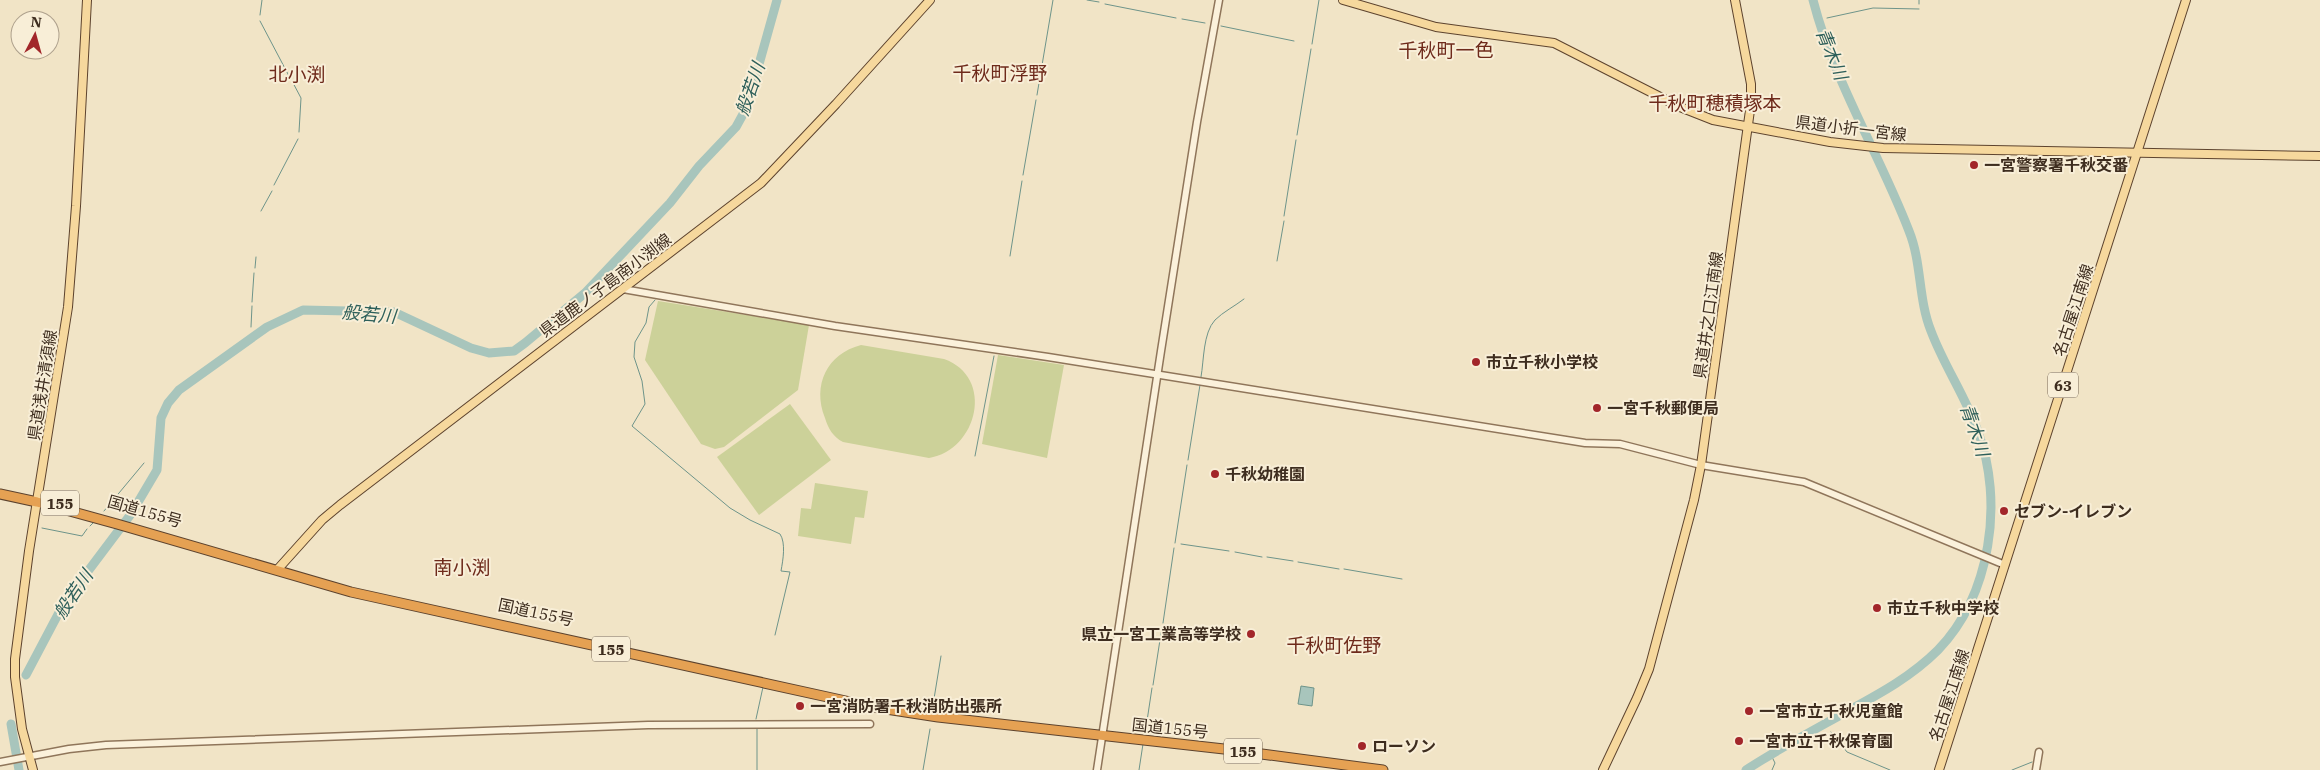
<svg xmlns="http://www.w3.org/2000/svg" width="2320" height="770" font-family="'IBM Plex Serif','Noto Sans JP',serif">
	<style>
		.green { fill: #ccd199 }
		.water { fill: #a8c5bc; stroke: #6e948a }
		.lines { fill: none; stroke-linecap: round; stroke-linejoin: round }
		.stream { stroke: #6e948a; stroke-width: 1 }
		.river { stroke: #a8c5bc; stroke-width: 9 }
		.minor-casing { stroke: #8f755a; stroke-width: 9 }
		.major-casing { stroke: #5d432e; stroke-width: 10 }
		.highway-casing { stroke: #5d432e; stroke-width: 11 }
		.minor { stroke: #fbf1db; stroke-width: 6 }
		.major { stroke: #f6d89d; stroke-width: 8 }
		.highway { stroke: #e5a153; stroke-width: 9 }
		.poi-dot { fill: #a2262a; stroke: #f8eed7; stroke-width: 2 }
		.labels { text-anchor: middle; dominant-baseline: central; stroke-width: 4; stroke-linejoin: round; paint-order: stroke }
		.shield { fill: #f8eed7; stroke: #766756; stroke-width: 1 }
		.shield-label { font-size: 15px; font-weight: bold; fill: #3e2d1f }
		.street-label { font-size: 16px; fill: #3e2d1f; stroke: #f8eed7 }
		.poi-label { font-size: 16px; font-weight: bold; fill: #3e2d1f; stroke: #f8eed7; text-anchor: start }
		.water-label { font-size: 18px; font-style: italic; fill: #2d5f5a; stroke: #f8eed7 }
		.quarter-label { font-size: 19px; fill: #6e2a1b; stroke: #f8eed7 }
	</style>
	<rect width="100%" height="100%" fill="#f1e4c6"/>
	<g class="green">
		<polygon points="658,301 809,325 798,390 724,447 715,449 701,444 645,360"/>
		<path d="M861 345 944 359C995 377 978 450 929 458L843 442C833 437 828 428 825 418 812 385 827 354 861 345Z"/>
		<polygon points="998,355 1064,365 1047,458 982,444"/>
		<polygon points="790,404 831,460 759,515 717,457"/>
		<polygon points="815,483 868,491 864,518 855,517 851,544 798,536 801,508 811,509"/>
	</g>
	<polygon class="water" points="1301,686 1314,688 1312,706 1298,704"/>
	<g class="lines">
		<g class="stream">
			<polyline points="1087,0 1099,2"/>
			<polyline points="1105,4 1176,18"/>
			<polyline points="1919,4 1919,0"/>
			<polyline points="260,15 262,0"/>
			<polyline points="1827,18 1873,8 1919,9"/>
			<polyline points="1182,19 1205,23"/>
			<polyline points="260,21 289,76"/>
			<polyline points="1221,26 1294,41"/>
			<polyline points="1312,44 1319,0"/>
			<polyline points="292,81 301,98 299,132"/>
			<polyline points="1037,95 1053,0"/>
			<polyline points="1297,135 1311,49"/>
			<polyline points="1023,175 1036,100"/>
			<polyline points="274,185 298,139"/>
			<polyline points="261,211 272,191"/>
			<polyline points="1284,216 1296,140"/>
			<polyline points="1010,256 1022,181"/>
			<polyline points="1277,261 1284,221"/>
			<polyline points="255,268 256,257"/>
			<path d="M655 300 649 307 646 323 635 342 634 357 642 381 645 404 632 426 730 508 750 520 780 534C786 543 783 560 781 571L790 572 775 635"/>
			<polyline points="252,302 254,273"/>
			<polyline points="251,327 252,306"/>
			<path d="M1201 377C1204 360 1203 333 1215 320 1223 312 1235 306 1244 299"/>
			<polyline points="975,456 994,356"/>
			<polyline points="1188,460 1200,385"/>
			<polyline points="104,511 144,463"/>
			<polyline points="90,526 94,522"/>
			<polyline points="42,528 82,536 87,529"/>
			<polyline points="1175,543 1187,465"/>
			<polyline points="1181,544 1229,551"/>
			<polyline points="1235,552 1262,557"/>
			<polyline points="1267,557 1293,561"/>
			<polyline points="1298,562 1339,569"/>
			<polyline points="1344,569 1402,579"/>
			<polyline points="1163,623 1174,548"/>
			<polyline points="1153,685 1162,627"/>
			<polyline points="933,705 941,656"/>
			<polyline points="756,719 763,687"/>
			<polyline points="757,729 757,770"/>
			<polyline points="1831,732 1847,752 1890,770"/>
			<polyline points="1145,734 1152,688"/>
			<polyline points="1771,755 1775,763 1772,770"/>
			<polyline points="923,770 930,729"/>
			<polyline points="1139,770 1143,744"/>
			<polyline points="2012,770 2032,762"/>
		</g>
		<g class="river">
			<polyline points="26,675 64,603 131,514 157,470 161,418 168,403 179,390 267,327 303,310 394,312 471,348 489,353 514,351 525,343 585,293 670,203 699,166 736,127 747,107 777,0"/>
			<polyline points="11,724 19,770"/>
			<path d="M1746 770C1778 749 1812 731 1846 712 1879 694 1911 677 1938 650 1991 595 2004 501 1978 432 1966 397 1944 366 1931 331 1918 299 1922 263 1909 231 1879 153 1834 82 1813 0"/>
		</g>
		<g class="minor-casing">
			<g id="minor">
				<polyline points="623,289 835,326 1048,357 1585,443 1620,444 1701,465 1804,482 2005,565"/>
				<polyline points="0,762 69,749 106,745 648,725 870,724"/>
				<polyline points="1097,770 1161,351 1197,122 1219,0"/>
				<polyline points="2036,770 2039,752"/>
			</g>
		</g>
		<g class="major-casing">
			<g id="major">
				<polyline points="1343,0 1436,27 1554,43 1680,107 1713,120 1830,142 1883,148 2320,156"/>
				<polyline points="277,570 322,520 340,505 761,183 836,104 930,0"/>
				<polyline points="33,770 22,729 15,677 15,659 29,551 68,307 76,206 87,0"/>
				<polyline points="1603,770 1637,698 1649,669 1694,500 1701,465 1751,103 1751,84 1735,0"/>
				<polyline points="1939,770 2186,0"/>
			</g>
		</g>
		<g class="highway-casing">
			<polyline id="highway" points="0,494 37,502 117,524 351,592 873,707 938,717 1224,749 1383,770"/>
		</g>
		<use href="#minor" class="minor"/>
		<use href="#major" class="major"/>
		<use href="#highway" class="highway"/>
	</g>
	<g class="poi-dot">
		<circle cx="1974" cy="165" r="5"/>
		<circle cx="1476" cy="362" r="5"/>
		<circle cx="1597" cy="408" r="5"/>
		<circle cx="1215" cy="474" r="5"/>
		<circle cx="2004" cy="511" r="5"/>
		<circle cx="1877" cy="608" r="5"/>
		<circle cx="1251" cy="634" r="5"/>
		<circle cx="800" cy="706" r="5"/>
		<circle cx="1749" cy="711" r="5"/>
		<circle cx="1739" cy="741" r="5"/>
		<circle cx="1362" cy="746" r="5"/>
	</g>
	<g class="labels">
		<g class="shield">
			<rect x="2048" y="372.5" width="30" height="25" rx="4"/>
			<rect x="41" y="490.5" width="38" height="25" rx="4"/>
			<rect x="592" y="636.5" width="38" height="25" rx="4"/>
			<rect x="1224" y="738.5" width="38" height="25" rx="4"/>
		</g>
		<g class="shield-label">
			<text x="2063" y="385">63</text>
			<text x="60" y="503">155</text>
			<text x="611" y="649">155</text>
			<text x="1243" y="751">155</text>
		</g>
		<g class="street-label">
			<text transform="translate(1851 128) rotate(7)">県道小折一宮線</text>
			<text transform="translate(605 285) rotate(-37)">県道鹿ノ子島南小渕線</text>
			<text transform="translate(2073 310) rotate(-72)">名古屋江南線</text>
			<text transform="translate(1708 315) rotate(-82)">県道井之口江南線</text>
			<text transform="translate(42 385) rotate(-81)">県道浅井清須線</text>
			<text transform="translate(145 511) rotate(16)">国道155号</text>
			<text transform="translate(536 612) rotate(12)">国道155号</text>
			<text transform="translate(1949 695) rotate(-72)">名古屋江南線</text>
			<text transform="translate(1170 728) rotate(6)">国道155号</text>
		</g>
		<g class="poi-label">
			<text x="1984" y="165">一宮警察署千秋交番</text>
			<text x="1486" y="362">市立千秋小学校</text>
			<text x="1607" y="408">一宮千秋郵便局</text>
			<text x="1225" y="474">千秋幼稚園</text>
			<text x="2014" y="511">セブン-イレブン</text>
			<text x="1887" y="608">市立千秋中学校</text>
			<text x="1241" y="634" text-anchor="end">県立一宮工業高等学校</text>
			<text x="810" y="706">一宮消防署千秋消防出張所</text>
			<text x="1759" y="711">一宮市立千秋児童館</text>
			<text x="1749" y="741">一宮市立千秋保育園</text>
			<text x="1372" y="746">ローソン</text>
		</g>
		<g class="water-label">
			<text transform="translate(1832 54) rotate(68)">青木川</text>
			<text transform="translate(750 89) rotate(-71)">般若川</text>
			<text transform="translate(369 314) rotate(5)">般若川</text>
			<text transform="translate(1975 430) rotate(71)">青木川</text>
			<text transform="translate(73 594) rotate(-56)">般若川</text>
		</g>
		<g class="quarter-label">
			<text x="1446" y="50">千秋町一色</text>
			<text x="1000" y="73">千秋町浮野</text>
			<text x="297" y="74">北小渕</text>
			<text x="1715" y="103">千秋町穂積塚本</text>
			<text x="462" y="567">南小渕</text>
			<text x="1334" y="645">千秋町佐野</text>
		</g>
	</g>
	<g transform="translate(35 35) rotate(6)"><circle r="24" fill="#f8eed7" stroke="#aea18d"/>
	<path d="M0-4L9 19L0 12L-9 19Z" fill="#a2262a"/>
	<text y="-8" font-size="14" font-weight="bold" text-anchor="middle" fill="#3e2d1f">N</text>
	</g>
</svg>
